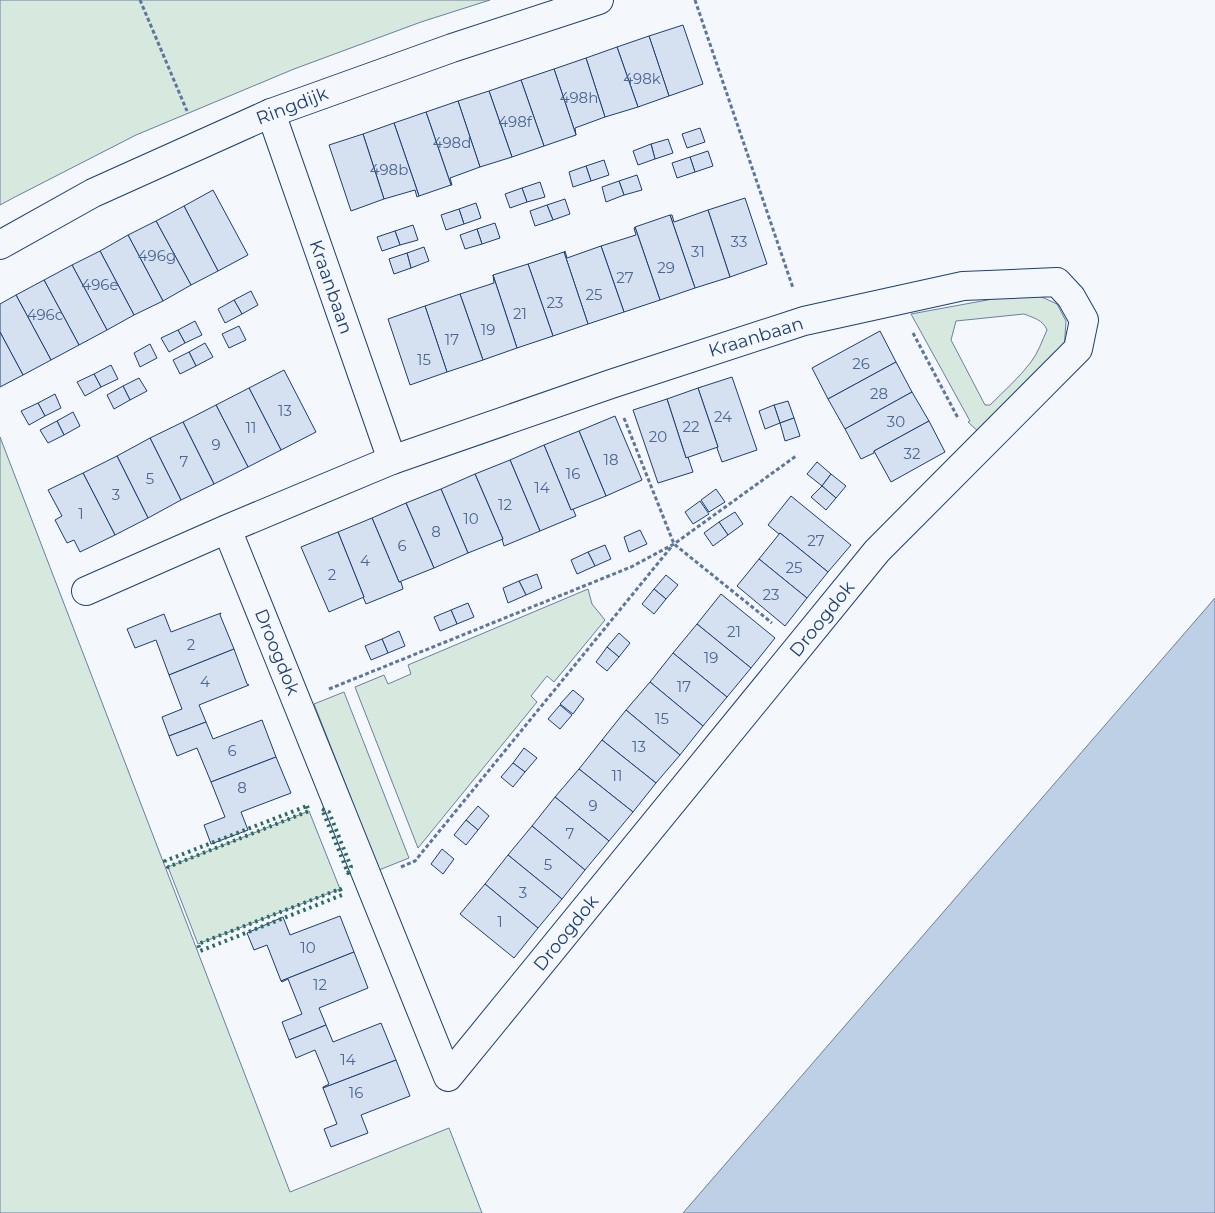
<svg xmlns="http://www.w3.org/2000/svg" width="1215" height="1213" font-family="Montserrat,sans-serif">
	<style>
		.green { fill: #d7e8df; stroke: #687fa3; fill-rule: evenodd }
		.water { fill: #bed0e5; stroke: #687fa3 }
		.building { fill: #d5e0f0; stroke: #1d3f73 }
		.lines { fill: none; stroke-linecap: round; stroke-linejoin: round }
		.minor-casing { stroke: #1d3f73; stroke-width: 30 }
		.path { stroke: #5e769c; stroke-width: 3; stroke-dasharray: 4 2.5; stroke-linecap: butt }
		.minor { stroke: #f4f7fb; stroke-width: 28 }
		.hedge { stroke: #2c6c60; stroke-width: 4; stroke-dasharray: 2.5 4; stroke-linecap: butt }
		.labels { text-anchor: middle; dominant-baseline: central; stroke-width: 4; stroke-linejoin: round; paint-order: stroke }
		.number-label { font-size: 15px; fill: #4b6792 }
		.street-label { font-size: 18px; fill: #1d3f73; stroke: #f4f7fb }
	</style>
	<rect width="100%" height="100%" fill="#f4f7fb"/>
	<g class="green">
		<polygon points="0,0 490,0 421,22 294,69 136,135 13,198 0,205"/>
		<path d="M1031 292 1057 304 1066 321 1064 351 982 435 968 422 970 421 911 314ZM1024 314C1034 318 1043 320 1047 330 1042 341 1038 353 1031 362 1019 378 1004 391 990 405H985L951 340 956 321Z"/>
		<polygon points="0,437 290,1192 449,1128 482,1213 0,1213"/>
		<polygon points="588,589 592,604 605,620 554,682 547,676 531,696 537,702 418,848 355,687 384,675 388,684 411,674 408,665"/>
		<polygon points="344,692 409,858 379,870 349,802 351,798 314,704"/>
		<polygon points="309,811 340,889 198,944 168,867"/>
	</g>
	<polygon class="water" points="1215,598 1215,1213 683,1213"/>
	<g class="building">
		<polygon points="683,25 703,84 669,96 649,36"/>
		<polygon points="649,36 669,96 638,107 617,47"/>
		<polygon points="617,47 638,107 605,117 586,58"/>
		<polygon points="586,58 605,117 575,128 576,135 554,69"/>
		<polygon points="554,69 576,135 544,146 521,80"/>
		<polygon points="521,80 544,146 512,157 489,91"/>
		<polygon points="489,91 512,157 480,167 458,101"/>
		<polygon points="458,101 480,167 450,178 452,185 451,185 426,112"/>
		<polygon points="426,112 451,185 419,196 394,123"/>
		<polygon points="394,123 419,196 417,197 415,190 384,199 363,134"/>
		<polygon points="700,128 705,142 687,148 682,134"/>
		<polygon points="363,134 384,199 351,211 329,145"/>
		<polygon points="668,139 673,153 655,159 651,144"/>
		<polygon points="651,144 655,159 638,165 633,151"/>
		<polygon points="708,151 713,166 695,172 690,157"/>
		<polygon points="690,157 695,172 677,178 672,163"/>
		<polygon points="604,160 609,175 591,181 586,166"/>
		<polygon points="586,166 591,181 573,187 569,172"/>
		<polygon points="637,175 642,190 624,195 619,181"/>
		<polygon points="619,181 624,195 606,202 602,187"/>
		<polygon points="540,182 545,197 527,202 522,188"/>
		<polygon points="522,188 527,202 510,208 505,194"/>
		<polygon points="213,190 248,255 218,271 184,206"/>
		<polygon points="745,198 767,264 730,277 708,210"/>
		<polygon points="565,199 570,214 553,220 547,205"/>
		<polygon points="476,203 481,218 464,224 459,209"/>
		<polygon points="547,205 553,220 535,226 530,211"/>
		<polygon points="184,206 218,271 191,285 156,221"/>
		<polygon points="459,209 464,224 446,230 441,215"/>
		<polygon points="708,210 730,277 695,288 670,215 672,215 674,222"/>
		<polygon points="670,215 695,288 660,300 635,227"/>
		<polygon points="156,221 191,285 163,301 128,235"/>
		<polygon points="495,223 500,238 482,244 477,229"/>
		<polygon points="413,225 418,240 400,245 395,231"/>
		<polygon points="635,227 660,300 624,312 601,246 636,235 634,228"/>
		<polygon points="477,229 482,244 465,249 460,235"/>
		<polygon points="395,231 400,245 382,251 377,237"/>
		<polygon points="128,235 163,301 134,315 100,251"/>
		<polygon points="601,246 624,312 588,324 564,252 565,251 567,258"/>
		<polygon points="424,247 429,261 411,268 407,253"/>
		<polygon points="100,251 134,315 107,330 72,265"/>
		<polygon points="564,252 588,324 553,336 528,264"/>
		<polygon points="407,253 411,268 394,274 389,259"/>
		<polygon points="528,264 553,336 517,348 493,275"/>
		<polygon points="72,265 107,330 79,345 44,280"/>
		<polygon points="493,275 517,348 483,360 460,294 494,283"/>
		<polygon points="44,280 79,345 51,360 16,295"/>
		<polygon points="251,291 258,305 242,314 234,300"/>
		<polygon points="460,294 483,360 447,372 425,306"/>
		<polygon points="16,295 51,360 23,375 0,332 0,304"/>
		<polygon points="234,300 242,314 225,323 218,309"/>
		<polygon points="425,306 447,372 410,385 388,319"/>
		<polygon points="195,321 202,335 185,343 178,330"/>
		<polygon points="239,326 246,340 229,348 222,334"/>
		<polygon points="178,330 185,343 169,352 161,338"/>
		<polygon points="880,331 896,362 828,399 812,368"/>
		<polygon points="0,332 23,375 0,387"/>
		<polygon points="205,343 213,357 196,366 189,352"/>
		<polygon points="150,344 157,358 140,367 134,353"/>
		<polygon points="189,352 196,366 180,374 173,360"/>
		<polygon points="896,362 912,392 845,429 828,399"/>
		<polygon points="111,365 118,379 101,387 94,374"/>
		<polygon points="284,370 316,432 281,450 249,388"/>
		<polygon points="94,374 101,387 85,396 77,382"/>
		<polygon points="732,377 757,450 722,462 717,448 718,447 698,388"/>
		<polygon points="139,378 147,391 130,400 123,386"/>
		<polygon points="123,386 130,400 114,409 107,395"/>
		<polygon points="249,388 281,450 248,467 216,405"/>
		<polygon points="698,388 718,447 686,458 667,399"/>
		<polygon points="912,392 929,421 874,451 874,453 861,459 845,429"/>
		<polygon points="55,394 61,408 45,416 38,403"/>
		<polygon points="667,399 686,458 688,457 693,472 658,483 633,410"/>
		<polygon points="788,401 794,418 780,423 774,405"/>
		<polygon points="38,403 45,416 29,425 21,411"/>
		<polygon points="216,405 248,467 214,484 183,422"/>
		<polygon points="774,405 780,423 765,429 759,411"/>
		<polygon points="73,412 80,426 64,435 57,421"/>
		<polygon points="615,416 642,480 606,496 579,431"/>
		<polygon points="794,418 800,436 785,441 780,423"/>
		<polygon points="57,421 64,435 48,443 40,430"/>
		<polygon points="929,421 945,452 891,482 874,451"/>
		<polygon points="183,422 214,484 181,500 150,438"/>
		<polygon points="579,431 606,496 571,510 544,445"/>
		<polygon points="150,438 181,500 148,518 117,456"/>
		<polygon points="544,445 571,510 573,509 576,516 540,531 510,460"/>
		<polygon points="117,456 148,518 115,535 83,473"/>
		<polygon points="510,460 540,531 504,546 502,539 503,539 475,474"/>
		<polygon points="817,462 831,474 822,486 807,474"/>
		<polygon points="83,473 115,535 80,552 74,540 67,543 55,520 62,516 48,490"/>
		<polygon points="475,474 503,539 468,553 441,489"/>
		<polygon points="831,474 846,486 836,498 822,486"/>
		<polygon points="822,486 836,498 826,510 811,497"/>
		<polygon points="441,489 468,553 434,568 406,503"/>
		<polygon points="716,489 725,502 709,512 701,500"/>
		<polygon points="791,496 851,545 828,572 780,533 779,534 768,525"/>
		<polygon points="700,501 709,514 693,524 685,512"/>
		<polygon points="406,503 434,568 399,582 372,518"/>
		<polygon points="735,512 743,524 728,535 719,522"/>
		<polygon points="372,518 399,582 401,582 403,589 366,604 363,597 364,597 338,532"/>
		<polygon points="719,522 728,535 713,546 704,533"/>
		<polygon points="640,530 647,544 629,552 624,537"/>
		<polygon points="338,532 364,597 329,612 301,547"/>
		<polygon points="780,533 828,572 807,598 759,559"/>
		<polygon points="605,545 611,559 595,566 588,552"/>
		<polygon points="588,552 595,566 577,574 571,560"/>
		<polygon points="759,559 807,598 785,626 737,586"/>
		<polygon points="537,574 542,588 526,595 519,581"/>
		<polygon points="666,575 678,585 666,599 654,589"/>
		<polygon points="519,581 526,595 508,603 503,588"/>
		<polygon points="654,589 666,599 654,614 642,604"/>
		<polygon points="721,594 775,638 751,668 697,624"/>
		<polygon points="468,603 474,617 457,624 451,610"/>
		<polygon points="451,610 457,624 440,631 434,617"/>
		<polygon points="221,613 220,615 234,649 169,675 156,640 135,648 127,629 164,614 171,632"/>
		<polygon points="697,624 751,668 727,697 673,653"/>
		<polygon points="399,631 405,646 388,653 382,639"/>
		<polygon points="619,633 630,643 619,657 607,647"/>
		<polygon points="382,639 388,653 371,660 365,646"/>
		<polygon points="607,647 619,657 607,671 596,662"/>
		<polygon points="234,649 247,684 249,685 199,705 206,722 169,736 162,717 182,709 169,675"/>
		<polygon points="673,653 727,697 703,726 650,682"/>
		<polygon points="650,682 703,726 680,755 626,710"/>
		<polygon points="573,690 584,699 573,714 560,704"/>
		<polygon points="560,705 572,715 560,729 548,719"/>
		<polygon points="626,710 680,755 656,783 602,740"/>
		<polygon points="262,720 276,757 211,782 197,748 177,756 169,736 206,722 213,739"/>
		<polygon points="602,740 656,783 633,812 579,769"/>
		<polygon points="524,748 537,758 525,772 513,763"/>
		<polygon points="276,757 291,793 241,812 248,830 211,844 204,825 225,817 211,782"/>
		<polygon points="513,763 525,772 513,787 501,777"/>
		<polygon points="579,769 633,812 609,841 555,797"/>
		<polygon points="555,797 609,841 585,870 532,826"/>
		<polygon points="478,806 489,816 478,830 466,820"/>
		<polygon points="466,820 478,830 466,845 454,835"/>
		<polygon points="532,826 585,870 562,899 508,855"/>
		<polygon points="442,849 454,859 443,874 431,864"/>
		<polygon points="508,855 562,899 538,928 485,884"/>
		<polygon points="485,884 538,928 514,958 460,914"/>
		<polygon points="340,916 354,952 281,981 267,945 254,950 247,933 283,917 290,935"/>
		<polygon points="354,952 368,988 319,1008 326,1025 289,1040 282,1022 302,1014 288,979 282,982 281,981"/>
		<polygon points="381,1023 396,1060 323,1088 323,1087 329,1084 315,1050 296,1058 289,1040 326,1025 333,1042"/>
		<polygon points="396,1060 410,1096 361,1115 368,1133 331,1147 324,1129 337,1124 323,1088"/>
	</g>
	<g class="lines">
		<g class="minor-casing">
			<g id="minor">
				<polyline points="271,113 392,460"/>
				<polyline points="0,245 93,193 271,113 452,48 599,0"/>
				<polyline points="86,591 227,529 392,460 611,384 804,321 963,286 1057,282 1071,297 1084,320 1078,349 877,551 448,1077 227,529"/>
			</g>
		</g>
		<g class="path">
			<polyline points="140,0 187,111"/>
			<polyline points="695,0 793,288"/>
			<polyline points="913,333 958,418"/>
			<polyline points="624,418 674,544 772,623"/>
			<polyline points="329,689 631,567 674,544 796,456"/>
			<polyline points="401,867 415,861 672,546"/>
		</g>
		<use href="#minor" class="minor"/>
		<g class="hedge">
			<polygon points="307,806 309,811 168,867 165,861"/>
			<polygon points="322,809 329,812 351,867 348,873"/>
			<polygon points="340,889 342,895 200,951 198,944"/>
		</g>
	</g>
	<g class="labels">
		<g class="number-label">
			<text x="642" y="78">498k</text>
			<text x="579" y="97">498h</text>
			<text x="515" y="121">498f</text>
			<text x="452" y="142">498d</text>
			<text x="389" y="169">498b</text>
			<text x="739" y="241">33</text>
			<text x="698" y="251">31</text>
			<text x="157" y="255">496g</text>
			<text x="666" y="267">29</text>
			<text x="625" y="277">27</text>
			<text x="100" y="284">496e</text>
			<text x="594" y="294">25</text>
			<text x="555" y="302">23</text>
			<text x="520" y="313">21</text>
			<text x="45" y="314">496c</text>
			<text x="488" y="329">19</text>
			<text x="452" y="339">17</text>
			<text x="424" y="359">15</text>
			<text x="861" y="363">26</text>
			<text x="879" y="393">28</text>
			<text x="285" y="410">13</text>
			<text x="723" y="416">24</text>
			<text x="896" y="421">30</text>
			<text x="691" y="426">22</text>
			<text x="251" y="427">11</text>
			<text x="658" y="436">20</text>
			<text x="216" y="444">9</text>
			<text x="912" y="453">32</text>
			<text x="611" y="459">18</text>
			<text x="184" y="461">7</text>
			<text x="573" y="473">16</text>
			<text x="150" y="478">5</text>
			<text x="542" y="487">14</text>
			<text x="116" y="494">3</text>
			<text x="505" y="504">12</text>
			<text x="81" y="513">1</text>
			<text x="471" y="518">10</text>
			<text x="436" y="531">8</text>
			<text x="816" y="540">27</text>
			<text x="402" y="545">6</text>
			<text x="365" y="560">4</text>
			<text x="794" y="567">25</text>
			<text x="332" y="574">2</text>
			<text x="771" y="594">23</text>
			<text x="734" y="631">21</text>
			<text x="191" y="644">2</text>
			<text x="711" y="657">19</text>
			<text x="205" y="681">4</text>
			<text x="684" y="686">17</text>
			<text x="662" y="718">15</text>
			<text x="639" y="746">13</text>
			<text x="232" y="750">6</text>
			<text x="617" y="775">11</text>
			<text x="242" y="787">8</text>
			<text x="593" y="805">9</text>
			<text x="570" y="833">7</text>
			<text x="548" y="864">5</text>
			<text x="523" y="892">3</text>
			<text x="500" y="921">1</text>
			<text x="308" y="947">10</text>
			<text x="320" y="984">12</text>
			<text x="348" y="1059">14</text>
			<text x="356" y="1092">16</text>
		</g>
		<g class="street-label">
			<text transform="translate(292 106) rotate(-21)">Ringdijk</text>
			<text transform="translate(331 287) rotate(71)">Kraanbaan</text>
			<text transform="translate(756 337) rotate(-17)">Kraanbaan</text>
			<text transform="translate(822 619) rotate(-51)">Droogdok</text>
			<text transform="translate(277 652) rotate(68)">Droogdok</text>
			<text transform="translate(566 933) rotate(-51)">Droogdok</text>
		</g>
	</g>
</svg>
